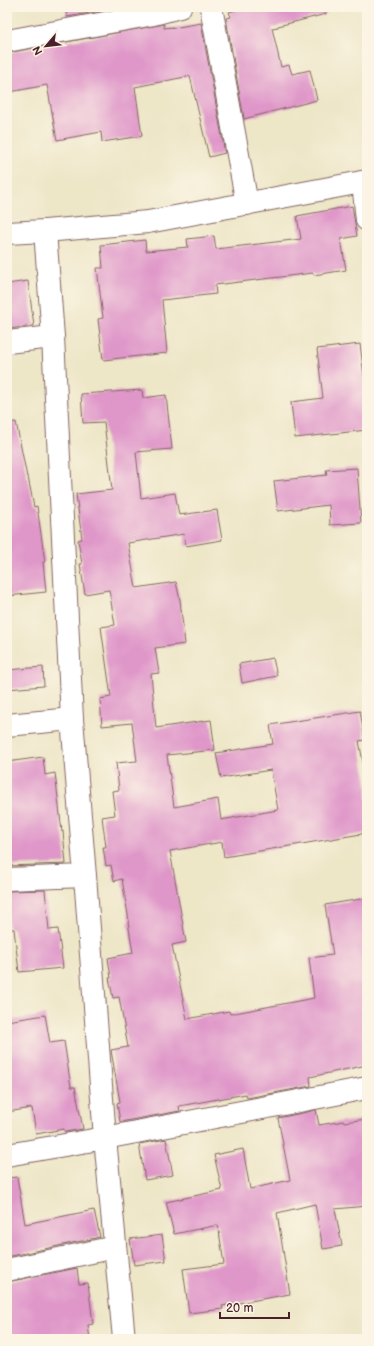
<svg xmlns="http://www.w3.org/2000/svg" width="374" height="1346" font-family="'Balsamiq Sans',sans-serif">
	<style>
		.building { fill: #df96c9 }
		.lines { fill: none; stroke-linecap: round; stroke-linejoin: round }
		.street-casing { stroke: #836562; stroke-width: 24 }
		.street { stroke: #fff; stroke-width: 22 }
	</style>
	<rect width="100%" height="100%" fill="#fcf5e5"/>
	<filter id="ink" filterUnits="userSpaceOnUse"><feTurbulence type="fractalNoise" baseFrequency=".025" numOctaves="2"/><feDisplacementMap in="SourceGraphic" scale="8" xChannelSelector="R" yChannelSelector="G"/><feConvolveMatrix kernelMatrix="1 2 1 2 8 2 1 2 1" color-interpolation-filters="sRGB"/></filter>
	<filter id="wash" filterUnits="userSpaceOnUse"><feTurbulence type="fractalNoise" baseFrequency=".012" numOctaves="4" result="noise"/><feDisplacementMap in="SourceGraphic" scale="16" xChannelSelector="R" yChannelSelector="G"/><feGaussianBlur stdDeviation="0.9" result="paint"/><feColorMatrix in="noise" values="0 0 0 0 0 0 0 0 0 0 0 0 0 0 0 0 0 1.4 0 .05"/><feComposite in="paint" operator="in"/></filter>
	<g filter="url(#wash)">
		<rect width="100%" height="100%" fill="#ede6c7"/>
		<g id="blocks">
			<g class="building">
				<polygon points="65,7 123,7 67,17"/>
				<polygon points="248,7 325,7 326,14 278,26 278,27 272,28 281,67 289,65 292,74 310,70 317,100 244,119 226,18 231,17 229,12"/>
				<polygon points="201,23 225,153 209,157 190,76 135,87 142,136 102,142 101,132 57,140 47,85 10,92 7,76 7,53 164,24 164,28 173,27 173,28"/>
				<polygon points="352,206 357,236 341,239 346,270 314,275 313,273 215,285 216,294 162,300 167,353 103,360 98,319 103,318 97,268 103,268 101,245 145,240 146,251 188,247 187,239 214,236 216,249 301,239 297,216"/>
				<polygon points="28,281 34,326 7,329 7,284"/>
				<polygon points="360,344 367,400 367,430 295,438 291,402 323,398 317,349"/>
				<polygon points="142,390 143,398 166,395 172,449 136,452 141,498 175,493 179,515 217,510 222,540 186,546 184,534 128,543 136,588 176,582 180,600 185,644 155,648 159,673 151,674 156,728 211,720 215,750 167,755 174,807 218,799 221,820 278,810 271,770 221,778 216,753 273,744 270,725 360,711 365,740 359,741 367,783 367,833 224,857 222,842 170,851 186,942 172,945 187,1019 229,1011 230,1014 314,998 309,958 333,955 325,905 367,898 367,1065 310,1077 311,1086 247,1098 246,1094 179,1106 180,1111 120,1122 117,1103 120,1102 111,1050 128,1047 119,997 113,998 109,978 111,978 108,958 133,953 128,922 129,921 122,879 114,881 111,865 106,866 103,847 106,847 102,817 115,815 112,791 119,790 116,763 137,761 132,723 102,726 100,699 111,697 101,627 115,625 109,590 85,594 80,564 82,564 78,540 82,539 76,494 112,490 104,422 83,423 81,394"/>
				<polygon points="16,422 27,477 28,477 34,507 37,506 45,562 43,562 46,592 7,596 7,423"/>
				<polygon points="357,468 361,523 330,525 329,505 278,511 274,481 327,475 326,470"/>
				<polygon points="273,658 277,676 242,683 239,664"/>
				<polygon points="43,667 44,686 7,689 7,670"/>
				<polygon points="43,757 45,775 55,773 62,832 63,831 66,864 7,866 7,762"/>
				<polygon points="45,890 49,930 58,929 63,968 19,972 14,929 9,929 7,913 7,891"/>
				<polygon points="45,1015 50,1043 64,1041 71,1087 75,1087 83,1129 65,1132 64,1129 36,1134 32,1108 7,1112 7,1021"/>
				<polygon points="316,1110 319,1125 344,1121 344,1122 367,1119 367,1206 335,1209 342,1246 323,1249 315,1204 277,1213 290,1294 222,1306 223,1309 189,1313 183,1269 224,1264 218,1225 174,1234 166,1202 222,1190 214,1155 243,1149 250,1189 290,1180 278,1118"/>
				<polygon points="166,1139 173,1175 145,1180 139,1144"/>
				<polygon points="17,1177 25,1224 94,1210 100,1237 7,1257 7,1178"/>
				<polygon points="162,1235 166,1261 134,1265 130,1239"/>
				<polygon points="77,1268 79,1284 88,1283 93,1324 88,1325 90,1339 7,1339 7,1282"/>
			</g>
		</g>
	</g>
	<g filter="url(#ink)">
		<use href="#blocks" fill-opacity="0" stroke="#836562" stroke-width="1"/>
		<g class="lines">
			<g class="street-casing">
				<g id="street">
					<polyline points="211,7 247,204"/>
					<polyline points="7,41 154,14 180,7"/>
					<polyline points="363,182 367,220"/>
					<polyline points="45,231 148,222 367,181"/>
					<polyline points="7,233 45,231 53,337 72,719 85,876 105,1138 124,1339"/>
					<polyline points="7,342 53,337"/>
					<polyline points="7,725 72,719"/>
					<polyline points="7,879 85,876"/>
					<polyline points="7,1155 105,1138 367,1088"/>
					<polyline points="7,1270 115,1247"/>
				</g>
			</g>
			<use href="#street" class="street"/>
		</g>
	</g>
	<rect width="374" height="1346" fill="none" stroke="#fcf5e5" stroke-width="24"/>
	<g transform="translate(46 46) rotate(242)" stroke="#fcf5e5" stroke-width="3" paint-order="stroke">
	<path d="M0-3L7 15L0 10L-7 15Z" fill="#4a1f2b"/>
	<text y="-6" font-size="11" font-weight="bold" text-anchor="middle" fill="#4a1f2b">N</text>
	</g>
	<path d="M220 1312v6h69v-6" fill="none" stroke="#4a1f2b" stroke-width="2"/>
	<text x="226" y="1312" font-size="12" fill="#4a1f2b" stroke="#fcf5e5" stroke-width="3" paint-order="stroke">20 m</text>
</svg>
